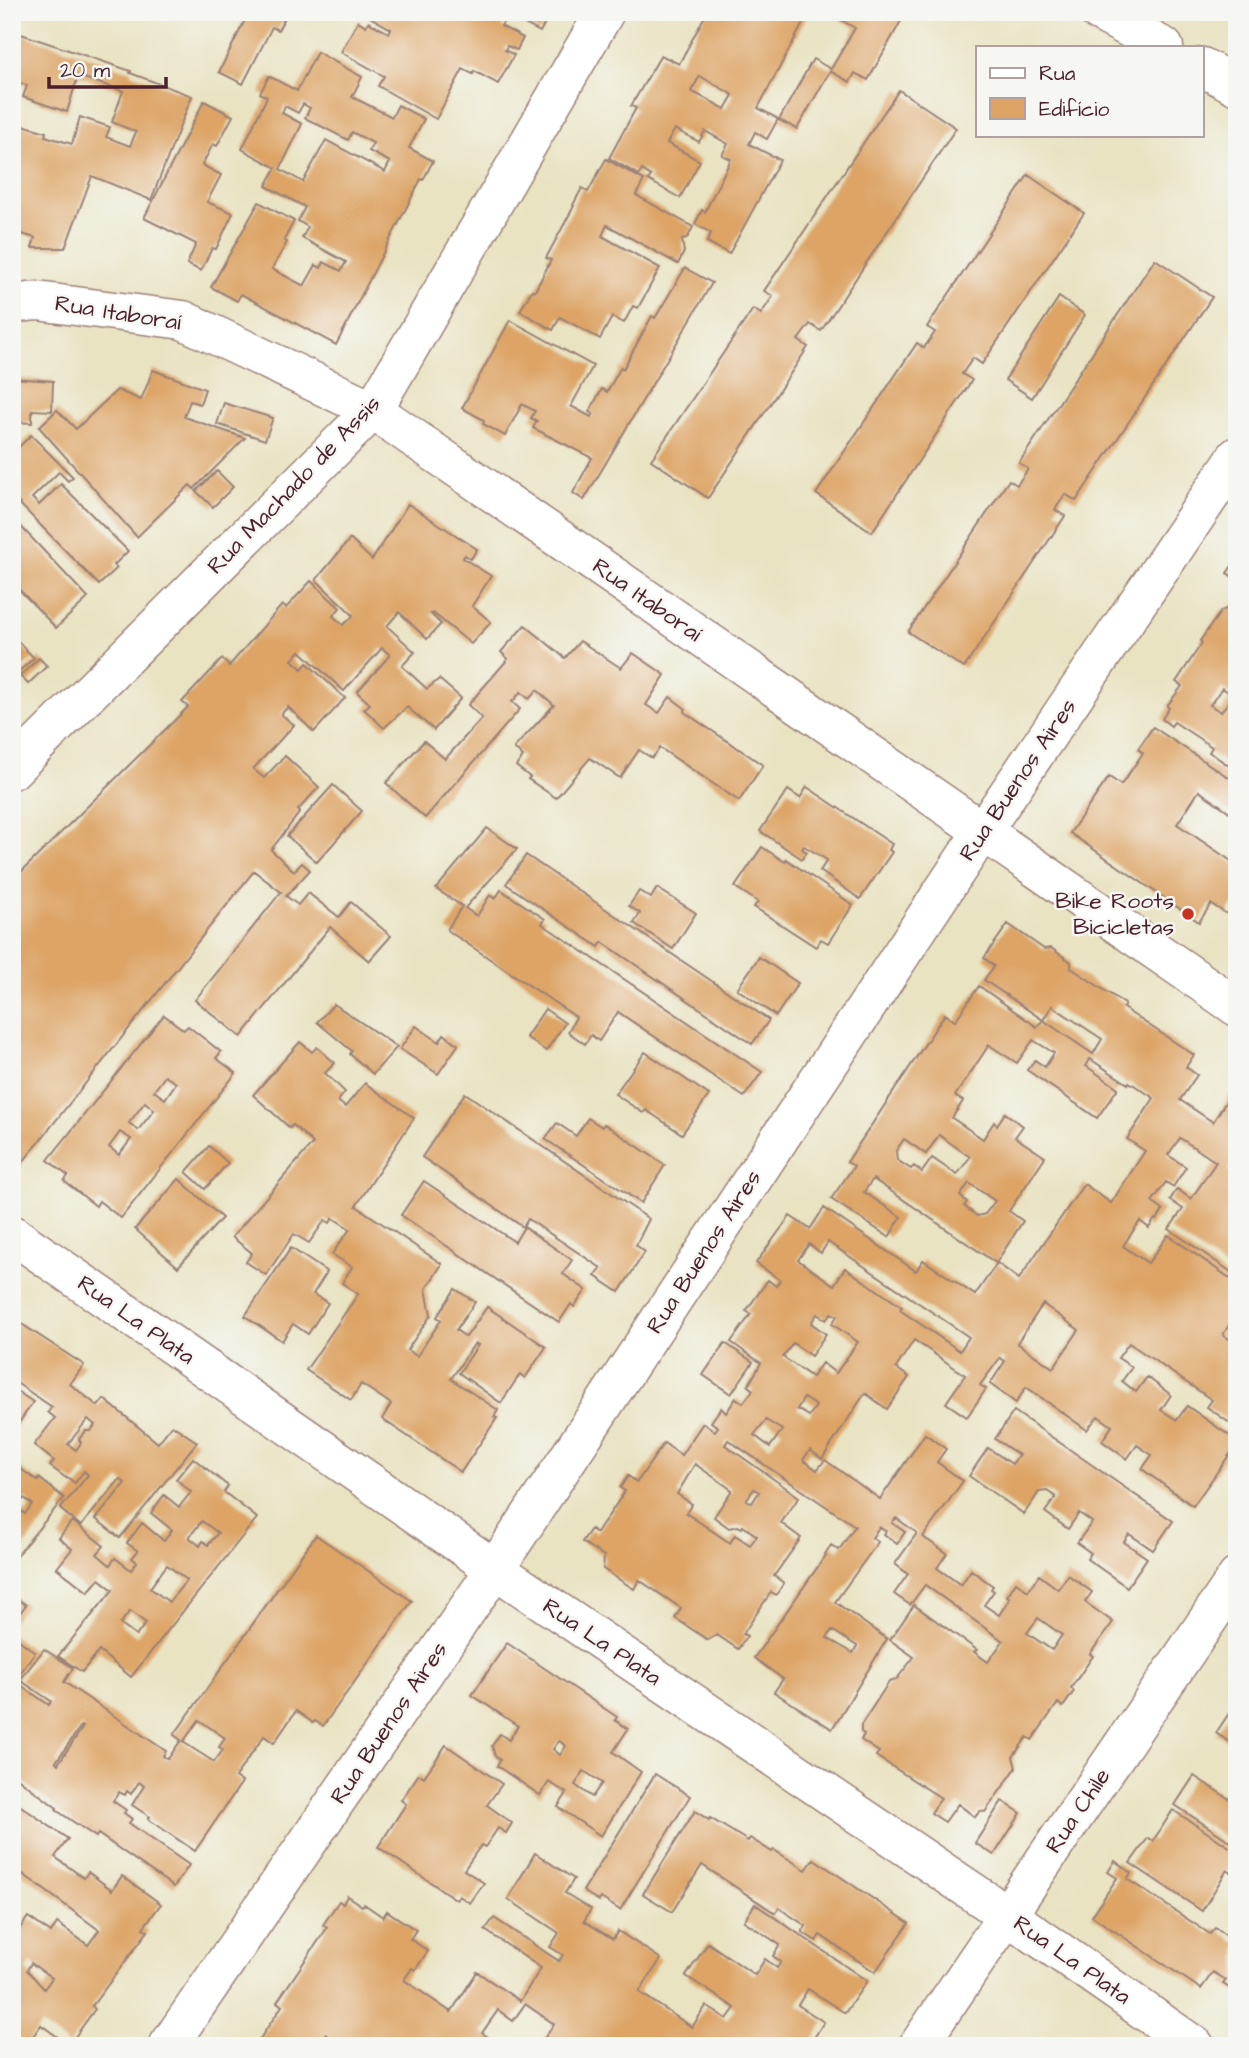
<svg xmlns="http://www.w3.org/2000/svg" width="1249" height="2058" font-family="'Architects Daughter',sans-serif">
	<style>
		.building { fill: #dda466; fill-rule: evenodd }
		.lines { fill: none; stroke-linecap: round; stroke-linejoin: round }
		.minor-casing { stroke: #9a8176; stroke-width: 41 }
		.minor { stroke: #fff; stroke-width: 38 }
		.poi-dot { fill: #c8321e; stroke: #f6f6f2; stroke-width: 2.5 }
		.labels { text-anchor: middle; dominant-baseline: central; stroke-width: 5; stroke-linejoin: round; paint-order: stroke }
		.street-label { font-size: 23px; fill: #4a1f2b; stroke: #f6f6f2 }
		.poi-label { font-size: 23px; fill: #4a1f2b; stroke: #f6f6f2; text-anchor: end }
	</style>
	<rect width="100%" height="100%" fill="#f6f6f2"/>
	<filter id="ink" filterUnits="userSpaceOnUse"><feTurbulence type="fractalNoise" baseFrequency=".0143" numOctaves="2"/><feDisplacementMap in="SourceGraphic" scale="14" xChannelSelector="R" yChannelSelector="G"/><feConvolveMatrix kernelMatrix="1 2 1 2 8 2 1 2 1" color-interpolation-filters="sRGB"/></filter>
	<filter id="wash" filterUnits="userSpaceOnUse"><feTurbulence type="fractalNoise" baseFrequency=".00686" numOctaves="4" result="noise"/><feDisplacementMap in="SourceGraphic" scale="28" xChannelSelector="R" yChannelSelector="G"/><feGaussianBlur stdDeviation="1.57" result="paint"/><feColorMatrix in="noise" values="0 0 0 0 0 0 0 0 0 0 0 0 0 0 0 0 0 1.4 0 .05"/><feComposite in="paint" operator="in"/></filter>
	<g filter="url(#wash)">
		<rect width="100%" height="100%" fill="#e9e3c2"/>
		<g id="blocks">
			<g class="building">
				<polygon points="249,12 288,12 278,30 272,27 243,84 219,72"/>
				<polygon points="361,12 509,12 501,26 523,38 517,50 507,46 505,50 514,55 498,84 474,71 473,74 463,69 436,119 378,86 384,76 341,52 358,21 366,26 368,22 389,33 391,29"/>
				<polygon points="518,12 551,12 540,32 515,19"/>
				<path d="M707 12H809L758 108 778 119 767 139 755 132 749 144 780 160 729 254 707 242 711 233 695 224 702 210 705 212 731 159 722 155 728 144 705 131 699 142 675 129 667 143 700 161 680 198 648 180 651 176 642 170 639 175 609 158 636 108 631 106 661 55 679 64ZM700 76 733 95 725 109 691 91Z"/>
				<polygon points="827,12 906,12 868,80 855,73 850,82 830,71 797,129 779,120 813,59 831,69 855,28"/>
				<polygon points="12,31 131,71 130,73 192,96 151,200 92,176 65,248 32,248 35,238 12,231 12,125 20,127 20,124 46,132 45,136 72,144 80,117 110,127 106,137 130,146 136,132 112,122 123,91 78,76 67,112 23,97 27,85 12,81"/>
				<path d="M317 52 362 77 352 97 392 117 398 105 424 119 409 148 433 161 423 180 421 179 336 345 241 294 237 301 211 287 259 202 294 221 284 240 287 242 272 269 304 286 316 265 321 268 324 262 341 271 346 262 302 238 308 227 298 221 305 207 266 186 276 168 242 149 267 97 260 93 269 76 297 91ZM303 104 310 108 305 118 348 140 352 132 373 143 369 151 390 162 385 172 326 140 303 182 280 169 302 124 282 113 285 106 298 113Z"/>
				<polygon points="899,90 956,128 821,331 810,324 798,340 808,347 708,498 651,460 753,309 761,314 773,296 764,291"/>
				<polygon points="204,101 233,116 217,146 213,144 202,165 221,175 207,202 233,213 216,249 212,248 201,271 187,264 196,244 144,218"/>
				<polygon points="606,159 644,180 636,195 693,227 688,237 682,240 684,252 678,264 607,225 602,236 660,268 638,308 633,306 624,323 612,317 600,339 560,317 553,330 520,311 532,290 535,291 551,260 546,258 574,206 573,205 582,188 588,192"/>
				<polygon points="1028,175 1084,213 982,364 973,358 962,374 972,380 872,532 816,494 917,343 924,348 935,332 927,327"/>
				<polygon points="1155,259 1212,297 1076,501 1065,494 1055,510 1065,516 964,668 908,632 1009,480 1017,485 1028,469 1019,463"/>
				<polygon points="685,268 712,283 584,500 573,493 592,458 533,428 537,421 531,418 535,411 522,404 505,436 483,424 484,420 462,408 510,320 593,366 571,406 591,417 593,414 589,412 602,389 607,392 621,367 623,369 652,316 655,318"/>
				<polygon points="1059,297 1085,315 1032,398 1005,380"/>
				<polygon points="153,370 205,389 200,404 190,401 184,417 245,438 194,489 190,485 137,537 39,427 57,410 76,429 117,390 141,400"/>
				<polygon points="12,378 53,381 52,411 32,410 32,423 12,422"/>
				<polygon points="224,403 273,418 265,440 217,424"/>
				<polygon points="31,435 73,477 68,481 59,472 32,498 39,505 61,484 128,551 114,565 117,568 99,585 12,496 12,454"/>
				<polygon points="217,471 233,487 213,507 196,491"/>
				<polygon points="408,504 477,549 471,559 465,555 463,558 491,576 472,606 491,622 471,644 433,613 431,614 441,624 427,639 399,612 387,626 415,652 402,666 427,689 439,679 461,698 434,730 407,707 384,728 364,709 370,704 357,692 390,655 382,648 344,691 300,651 292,660 302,669 307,663 345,698 314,732 288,707 281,714 294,725 253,769 264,778 285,756 319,787 298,810 300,812 271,850 294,871 302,863 310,870 286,896 298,905 308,893 339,917 351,902 391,936 369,961 330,927 241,1037 195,1000 281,892 254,871 19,1167 12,1162 12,881 188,707 182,702 222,659 229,666 282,605 286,608 311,581 340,608 333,616 343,625 351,618 353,615 316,580 350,539 372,560"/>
				<polygon points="12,517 88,598 56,628 12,582"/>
				<polygon points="1237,559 1237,580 1227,573"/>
				<path d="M1237 600V758L1231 767 1209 752 1212 747 1174 722 1171 726 1162 719 1169 708 1167 706 1182 686 1176 682 1202 643 1200 641 1221 611 1233 606ZM1222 688 1233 695 1221 712 1210 705Z"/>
				<polygon points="525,625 565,658 580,641 621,668 633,653 665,675 646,705 659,713 670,697 686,709 684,712 763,765 739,801 660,748 652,758 639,750 620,778 590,758 556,798 528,779 530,777 516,766 523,757 514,748 554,705 537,690 529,699 521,692 512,702 520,709 425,818 386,783 424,741 445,759 482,718 468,705 508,659 501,652"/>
				<polygon points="12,635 34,658 17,673 15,671 12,673"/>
				<polygon points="39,658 47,666 28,684 20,676"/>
				<polygon points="1153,727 1237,783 1237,817 1199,791 1177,824 1237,865 1237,900 1227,914 1211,904 1199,922 1070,833 1109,777 1121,785 1143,753 1138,749"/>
				<polygon points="333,785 362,811 317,862 287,836"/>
				<polygon points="807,787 892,844 889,850 892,852 860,899 820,871 827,860 804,846 802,849 807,852 802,859 760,831 788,790 800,798"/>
				<polygon points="487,828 517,849 465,908 477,916 490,895 495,899 501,890 545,919 542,924 762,1072 744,1097 618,1012 599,1041 591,1035 585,1044 568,1032 576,1017 447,930 462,906 436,889"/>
				<polygon points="762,847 785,862 786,859 853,905 828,943 821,939 816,947 754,907 758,902 735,887"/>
				<polygon points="526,855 769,1020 752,1044 602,942 599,947 506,884"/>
				<polygon points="657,888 696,913 673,949 634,923 640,913 629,906 639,891 651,898"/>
				<path d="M1008 924 1044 949 1051 948 1071 962V968L1125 1004 1123 1008 1194 1055 1186 1067 1197 1075 1180 1100 1213 1122 1235 1087 1237 1089V1156L1228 1170 1237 1176V1324L1232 1320 1223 1335 1237 1344V1428L1207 1407 1212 1400 1129 1343 1118 1358 1132 1367 1122 1381 1136 1392 1147 1377 1171 1395 1161 1410 1177 1420 1187 1406 1237 1441V1444L1193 1506 1142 1469 1152 1455 1137 1445 1127 1459 1102 1441 1112 1426 1098 1416 1087 1430 1026 1387 1016 1403 990 1384 1005 1361 1000 1358 980 1385 986 1389 967 1417 946 1403 965 1375 914 1340 896 1368 909 1377 887 1409 865 1393 822 1459 810 1450 803 1460 817 1470 825 1460 880 1499 925 1434 946 1449 937 1462 963 1481 923 1537 947 1553 937 1568 961 1585 971 1570 993 1586 991 1589 994 1591 984 1605 999 1615 1010 1598 1007 1596 1016 1582 1028 1591 1039 1575 1058 1589 1068 1575 1092 1592 1085 1602 1113 1622 1090 1654 1093 1656 1071 1688 1074 1691 1063 1707 1058 1703 1032 1740 1027 1737 1013 1757 1016 1768 985 1812 980 1811 975 1817 958 1804 945 1822 931 1813 941 1798 876 1756 879 1752 861 1740 864 1734 861 1732V1725L889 1682 896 1680 914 1657 890 1640 914 1605 977 1650 974 1652 988 1662 1003 1641 925 1585 910 1605 894 1594 908 1574 895 1564 917 1533 896 1518 892 1523 905 1532 897 1544 884 1534 886 1531 879 1527 872 1538 878 1542 835 1602 887 1639 832 1729 774 1692 783 1679 754 1658 826 1555 825 1554 831 1545 839 1550 855 1526 728 1440 725 1445 799 1497 781 1523 801 1538 774 1576 784 1583 776 1595 771 1592 743 1634 747 1636 738 1649 717 1635 708 1640 675 1618 681 1608 639 1580 634 1589 603 1569 604 1556 582 1542 591 1529 597 1533 625 1491 620 1488 628 1476 637 1482 664 1443 681 1455 703 1423 715 1431 718 1427 711 1422 721 1408 726 1413 736 1398 743 1403 753 1390 748 1386 761 1363 731 1342 751 1314 746 1311 768 1280 776 1286 780 1280 756 1263 790 1216 810 1229 824 1208 916 1271 923 1260 975 1295 997 1263 1019 1279 1084 1184 1111 1203 1145 1151 1127 1139 1154 1098 1129 1082 1128 1084 1090 1059 1086 1066 1118 1088 1097 1118 1027 1070 1035 1060 1045 1067 1054 1053 1033 1040 1017 1063 989 1045 955 1096 963 1101 952 1118 983 1139 994 1122 997 1125 1005 1113 1023 1126 1015 1137 1045 1157 1009 1211 1023 1221 996 1263 873 1179 864 1192 901 1217 889 1237 831 1199 854 1166 847 1162 945 1014 955 1021 979 986 1037 1027 1043 1020 1093 1054 1102 1039 1052 1006 1043 1020 984 980 994 966 984 958ZM939 1135 970 1157 957 1175 932 1158 922 1172 914 1166 911 1169 897 1160 896 1151 904 1139 926 1154ZM1180 1138 1216 1162 1191 1199 1177 1189 1170 1200 1183 1209 1169 1229 1234 1274 1231 1279 1168 1235 1148 1263 1123 1246 1140 1221 1149 1228 1155 1219 1157 1220 1163 1210 1152 1202 1166 1182 1173 1187 1186 1167 1168 1155ZM969 1183 995 1201 985 1214 977 1216 964 1206 967 1202 960 1196ZM828 1242 969 1337 960 1351 900 1310 902 1307 845 1268 834 1285 798 1260 809 1244 821 1253ZM1043 1304 1079 1330 1053 1368 1017 1343ZM831 1313 837 1316 832 1324 858 1342 836 1373 822 1363 812 1377 783 1357 793 1343 811 1356 826 1334 811 1323 817 1314 826 1320ZM804 1398 816 1406 809 1416 797 1409ZM766 1420 782 1430 770 1447 754 1435ZM695 1464 732 1490 714 1517 729 1528 738 1526 742 1528 743 1526 757 1536 750 1545 735 1535 730 1543 686 1513 692 1504 677 1494ZM754 1489 759 1492 752 1503 746 1500ZM1038 1618 1062 1635 1052 1650 1027 1633ZM832 1630 857 1646 853 1653 827 1638Z"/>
				<polygon points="759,957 798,983 776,1016 737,989"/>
				<polygon points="334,1004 397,1047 373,1074 350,1054 352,1051 317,1022"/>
				<polygon points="545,1009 565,1023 546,1051 526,1037"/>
				<path d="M164 1015 184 1030 188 1026 221 1052 216 1058 236 1073 121 1218 99 1201 96 1206 64 1181 68 1176 48 1160ZM165 1076 176 1083 165 1099 154 1091ZM145 1102 154 1110 138 1130 129 1123ZM120 1132 131 1139 119 1155 109 1147Z"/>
				<polygon points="416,1026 439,1042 444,1034 458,1045 438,1074 400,1049"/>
				<polygon points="300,1042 312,1052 317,1047 335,1063 325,1073 345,1092 338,1101 345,1107 365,1083 414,1118 356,1206 442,1264 426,1289 431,1315 407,1350 417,1356 441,1320 437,1317 455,1289 475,1302 456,1330 466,1337 487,1307 546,1347 525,1378 520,1374 501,1403 459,1373 478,1345 475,1343 451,1379 498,1410 494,1417 497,1418 461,1472 382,1419 391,1404 378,1395 361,1384 351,1400 306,1370 358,1294 342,1283 352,1267 332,1254 350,1229 333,1218 330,1223 325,1220 309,1243 294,1234 266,1275 246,1262 252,1253 232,1237 313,1143 293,1125 290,1128 253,1095"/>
				<polygon points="645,1052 709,1095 682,1134 646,1110 643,1113 615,1094"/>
				<polygon points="465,1093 649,1219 636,1245 645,1252 619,1292 595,1276 601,1268 528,1219 523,1227 422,1157"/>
				<polygon points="588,1118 602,1127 604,1124 665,1165 641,1203 545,1139 557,1123 576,1136"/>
				<polygon points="209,1146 228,1163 205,1189 186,1172"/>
				<polygon points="179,1179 222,1218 178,1267 135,1229"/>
				<polygon points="424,1181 515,1242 524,1227 572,1260 563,1274 586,1290 574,1307 571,1304 559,1322 401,1215"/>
				<polygon points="291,1248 327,1272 313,1294 328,1303 308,1334 293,1324 282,1341 245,1316"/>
				<path d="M12 1322 18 1326 20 1323 84 1365 70 1384 98 1406 104 1399 158 1443 172 1425 197 1442 120 1538 96 1519 125 1483 120 1479 81 1526 60 1509 88 1475 84 1471 75 1483 67 1477 66 1478 50 1466 54 1461 34 1445 55 1418 48 1412 52 1407 12 1380ZM88 1419 95 1425 91 1431H86L79 1439 81 1443 76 1450 68 1444Z"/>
				<polygon points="725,1343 753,1362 731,1394 703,1375"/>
				<polygon points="12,1388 33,1402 12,1433"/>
				<polygon points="1014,1411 1173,1521 1153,1550 1129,1534 1124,1542 1147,1558 1127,1587 1087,1559 1091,1553 1077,1543 1092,1522 1079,1513 1068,1529 1045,1512 1056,1497 1047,1491 1039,1492 1024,1514 969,1476 988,1448 1012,1464 1019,1455 995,1439"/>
				<path d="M193 1458 228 1486 224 1492 257 1518 131 1677 99 1651 82 1672 58 1656 113 1590 99 1579 88 1592 57 1568 72 1549 59 1538 72 1521 104 1546 97 1554 110 1565 115 1558 131 1570 137 1562 132 1558 138 1551 127 1543 142 1523 164 1541 172 1530 151 1513 164 1495 179 1507 191 1492 176 1479ZM202 1521 218 1533 208 1545 203 1541 200 1546 189 1537ZM167 1565 187 1580 169 1602 150 1588ZM130 1611 146 1623 136 1636 120 1624Z"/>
				<path d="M12 1463 38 1481 39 1478 64 1498 12 1561ZM24 1498 32 1504 25 1514 16 1507Z"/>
				<path d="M316 1535 412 1601 323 1726 315 1721 313 1723 296 1711 274 1743 264 1736 235 1777 242 1782 195 1851 148 1819 150 1817 132 1805 144 1786 139 1782 131 1794 127 1791 125 1795 119 1792 113 1801 126 1810 124 1813 132 1819 129 1823 189 1865 174 1887 98 1834 96 1837 56 1810 57 1808 12 1774V1635L35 1652 15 1681 49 1705 51 1701 20 1680 44 1649 73 1668 64 1682 166 1751 163 1756 168 1759 181 1740 174 1735ZM199 1720 225 1738 219 1747 223 1750 214 1762 183 1742ZM81 1726 83 1727 58 1764 56 1762Z"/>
				<polygon points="12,1595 26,1605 12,1623"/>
				<path d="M507 1643 617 1717 615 1720 628 1729 613 1752 641 1772 601 1836 558 1807 567 1793 549 1782 540 1795 497 1766 500 1760 495 1756 492 1746 500 1734 509 1740 518 1726 472 1695ZM559 1741 566 1746 560 1755 553 1749ZM584 1771 602 1783 592 1797 575 1785Z"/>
				<polygon points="1237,1701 1237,1747 1216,1733"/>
				<polygon points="446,1745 502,1784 487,1805 512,1823 506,1833 498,1828 485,1847 481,1845 464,1870 484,1883 470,1903 459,1896 457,1900 378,1847 406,1804 401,1800 419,1774 424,1777"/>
				<polygon points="655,1774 690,1796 620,1910 601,1898 599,1901 583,1891"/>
				<polygon points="1194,1776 1237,1804 1237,1846 1175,1805"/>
				<path d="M12 1800 68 1839 55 1857 84 1878 88 1872 112 1890 122 1876 161 1904 143 1928 148 1931 92 2006 95 2009 69 2045 41 2025 26 2046H16L12 2043V1982L20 1970 12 1965V1927L18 1931 28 1917 51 1933 57 1923 88 1945 99 1930 12 1866ZM31 1963 52 1978 44 1989 27 1970Z"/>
				<polygon points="1002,1801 1021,1813 994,1855 975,1843"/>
				<polygon points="1173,1810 1237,1852 1237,1876 1227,1870 1202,1911 1130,1863 1148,1838 1153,1841"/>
				<polygon points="695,1811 709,1820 710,1818 748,1841 750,1838 772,1852 774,1850 806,1870 814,1859 909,1923 875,1972 820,1935 816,1941 802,1932 806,1926 779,1908 775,1913 702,1865 672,1912 643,1894"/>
				<polygon points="535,1853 574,1879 565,1893 591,1909 584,1921 613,1939 618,1931 661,1959 639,1992 692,2027 706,2006 727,2019 735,2008 686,1976 708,1943 755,1975 765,1959 777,1968 781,1962 773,1956 780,1945 744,1921 755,1904 867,1981 845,2013 808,1989 798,2005 824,2022 809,2046 539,2046 554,2024 525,2004 513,2021 498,2010 482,2033 502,2046 342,2046 325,2034 317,2046 255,2046 282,2006 277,2002 327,1928 323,1925 339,1901 343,1904 347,1896 362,1906 364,1904 383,1917 387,1911 416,1930 410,1939 428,1951 415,1970 412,1968 404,1980 451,2012 477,1972 520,2001 541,1968 485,1930 494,1918 559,1961 563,1955 550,1947 559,1933 508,1899"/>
				<polygon points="1115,1861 1131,1873 1127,1879 1210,1934 1215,1928 1237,1943 1237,1993 1223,1984 1226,1980 1213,1972 1201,1989 1092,1916 1117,1878 1108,1872"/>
			</g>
		</g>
	</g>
	<g filter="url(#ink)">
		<use href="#blocks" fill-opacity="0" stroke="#9a8176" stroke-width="2"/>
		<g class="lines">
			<g class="minor-casing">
				<g id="minor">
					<polyline points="1099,12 1164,47"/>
					<polyline points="1202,67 1237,86"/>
					<polyline points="12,304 37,301 183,320 373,410 1237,1007"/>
					<polyline points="12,770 373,410 605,12"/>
					<polyline points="12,1234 495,1569 1007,1915 1195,2046"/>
					<polyline points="168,2046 495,1569 982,832 1237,456"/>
					<polyline points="918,2046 1237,1577"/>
				</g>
			</g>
			<use href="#minor" class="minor"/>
		</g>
	</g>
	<circle class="poi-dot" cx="1188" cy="914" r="7"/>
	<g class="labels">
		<g class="street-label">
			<text transform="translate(118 313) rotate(9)">Rua Itaboraí</text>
			<text transform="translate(294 485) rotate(-46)">Rua Machado de Assis</text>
			<text transform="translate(647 600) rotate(35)">Rua Itaboraí</text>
			<text transform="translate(1018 780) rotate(-56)">Rua Buenos Aires</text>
			<text transform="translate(704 1252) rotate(-57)">Rua Buenos Aires</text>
			<text transform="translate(136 1320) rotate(35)">Rua La Plata</text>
			<text transform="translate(602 1642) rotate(34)">Rua La Plata</text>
			<text transform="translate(389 1723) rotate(-56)">Rua Buenos Aires</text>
			<text transform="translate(1078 1811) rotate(-56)">Rua Chile</text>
			<text transform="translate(1072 1960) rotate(35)">Rua La Plata</text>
		</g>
		<g class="poi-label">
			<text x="1174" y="901">Bike Roots<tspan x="1174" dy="26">Bicicletas</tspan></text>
		</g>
	</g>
	<rect width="1249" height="2058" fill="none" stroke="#f6f6f2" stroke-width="42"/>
	<rect x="976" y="46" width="228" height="91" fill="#f6f6f2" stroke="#b1a0a2" stroke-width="2"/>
	<rect x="990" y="68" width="35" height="10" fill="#ffffff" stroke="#b1a0a2" stroke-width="2"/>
	<text x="1039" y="80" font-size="21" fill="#4a1f2b">Rua</text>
	<rect x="990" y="98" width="35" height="21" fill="#dda466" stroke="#b1a0a2" stroke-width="2"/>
	<text x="1039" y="116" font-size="21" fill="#4a1f2b">Edifício</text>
	<path d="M49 77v10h117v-10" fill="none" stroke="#4a1f2b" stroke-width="3.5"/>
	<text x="60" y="77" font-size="21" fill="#4a1f2b" stroke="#f6f6f2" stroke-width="5" paint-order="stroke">20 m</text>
</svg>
